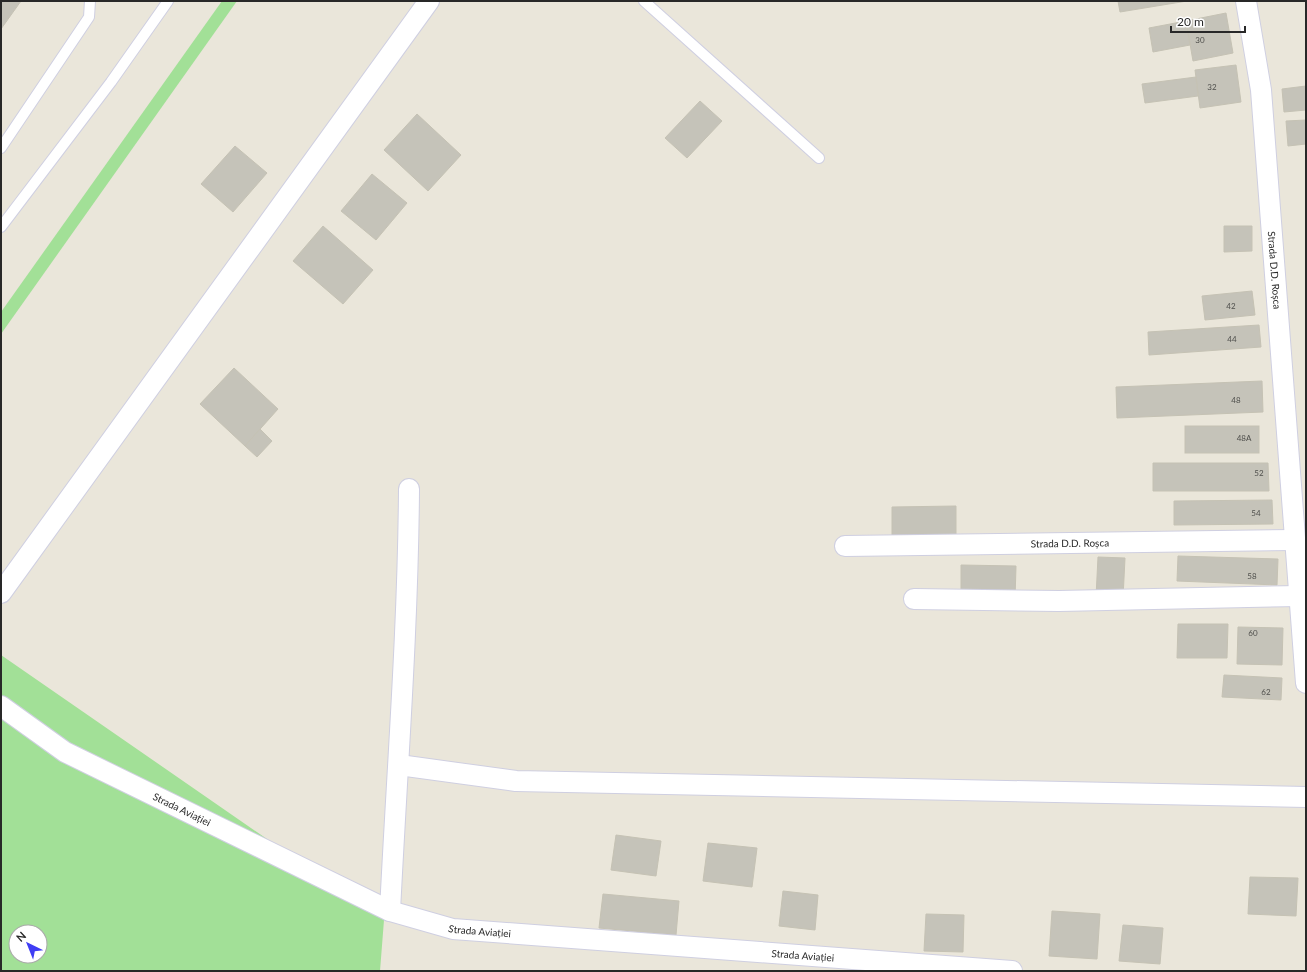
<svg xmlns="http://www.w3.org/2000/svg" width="1307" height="972" font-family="Lato,sans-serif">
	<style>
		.green { fill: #a2e097; fill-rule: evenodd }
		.building { fill: #c5c3b9; stroke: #c5c2b4 }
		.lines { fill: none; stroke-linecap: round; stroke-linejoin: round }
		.service-casing { stroke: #cfcfe1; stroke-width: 12 }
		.minor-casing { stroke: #cfcfe1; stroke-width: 22 }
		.service { stroke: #fff; stroke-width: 10 }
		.minor { stroke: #fff; stroke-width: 20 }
		.labels { text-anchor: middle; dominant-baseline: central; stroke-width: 3; stroke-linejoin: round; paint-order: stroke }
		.number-label { font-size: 8px; fill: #4f4f4c }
		.street-label { font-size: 10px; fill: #282828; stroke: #fff }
	</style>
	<rect width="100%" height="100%" fill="#eae6da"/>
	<g class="green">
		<polygon points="222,1 237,1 1,334 1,312"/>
		<path d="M1 655 384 920 380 971H1ZM16 932H40V956H16Z"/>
	</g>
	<g class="building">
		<polygon points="1,1 21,1 1,29"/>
		<polygon points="1118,1 1187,1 1120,12"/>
		<polygon points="1226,13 1233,53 1193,61 1186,21"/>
		<polygon points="1186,21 1190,45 1153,52 1149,28"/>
		<polygon points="1236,65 1241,102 1200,108 1195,70"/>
		<polygon points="1196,77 1198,96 1145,103 1142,84"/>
		<polygon points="1306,86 1306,110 1284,112 1282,89"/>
		<polygon points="700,101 722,121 687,158 665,138"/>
		<polygon points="417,114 461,155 428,191 384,150"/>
		<polygon points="1306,120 1306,144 1288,146 1286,121"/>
		<polygon points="235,146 267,173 233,212 201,184"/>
		<polygon points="372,174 407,203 376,240 341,211"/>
		<polygon points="323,226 373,270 343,304 293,261"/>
		<polygon points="1224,226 1252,226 1252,251 1224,252"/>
		<polygon points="1252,291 1255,315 1205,320 1202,296"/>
		<polygon points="1259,325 1261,347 1149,355 1148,332"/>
		<polygon points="234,368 278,409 245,446 200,404"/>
		<polygon points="1262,381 1263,412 1117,418 1116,387"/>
		<rect x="1185" y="426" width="74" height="27"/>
		<polygon points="260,429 272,441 257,457 245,446"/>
		<polygon points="1153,463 1268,463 1269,491 1153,491"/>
		<polygon points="1272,500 1273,524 1174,525 1174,501"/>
		<polygon points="956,506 956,538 892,539 892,507"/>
		<polygon points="1178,556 1278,559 1277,585 1177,581"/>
		<polygon points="1098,557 1125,558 1123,598 1096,597"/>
		<polygon points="961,565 1016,566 1015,599 961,598"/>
		<polygon points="1178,624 1228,624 1227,658 1177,658"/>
		<polygon points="1238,627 1283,628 1282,665 1237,664"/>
		<polygon points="1224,675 1282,678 1281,700 1222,697"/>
		<polygon points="616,835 661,841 656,876 611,870"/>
		<polygon points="708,843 757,848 752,887 703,881"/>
		<polygon points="1250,877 1298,878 1296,916 1248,914"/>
		<polygon points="783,891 818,895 815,930 779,926"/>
		<polygon points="603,894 679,901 676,935 599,928"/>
		<polygon points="1052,911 1100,914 1097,959 1049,956"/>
		<polygon points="926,914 964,915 963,952 924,951"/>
		<polygon points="1123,925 1163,928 1160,964 1119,961"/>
	</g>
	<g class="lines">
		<g class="service-casing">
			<g id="service">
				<polyline points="644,1 819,158"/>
				<polyline points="1,148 89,17 90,1"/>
				<polyline points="1,227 111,82 168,1"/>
			</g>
		</g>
		<g class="minor-casing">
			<g id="minor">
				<path id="s1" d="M1246 1 1261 90 1306 683"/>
				<path id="s2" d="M845 546 1294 540"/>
				<polyline points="1,593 429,1"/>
				<polyline points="914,599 1059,601 1299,596"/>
				<path id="s3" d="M1 706 65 752 390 911 453 929 1012 971"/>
				<polyline points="399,765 516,781 1306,797"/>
				<path d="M390 911C397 770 408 630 409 489"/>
			</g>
		</g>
		<use href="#service" class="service"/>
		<use href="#minor" class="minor"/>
	</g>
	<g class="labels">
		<g class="number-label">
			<text x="1200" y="40">30</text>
			<text x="1212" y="87">32</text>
			<text x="1231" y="306">42</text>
			<text x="1232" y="339">44</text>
			<text x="1236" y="400">48</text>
			<text x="1244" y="438">48A</text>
			<text x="1259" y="473">52</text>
			<text x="1256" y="513">54</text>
			<text x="1252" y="576">58</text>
			<text x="1253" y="633">60</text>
			<text x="1266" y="692">62</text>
		</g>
		<g class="street-label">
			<text stroke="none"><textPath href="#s1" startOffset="271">Strada D.D. Roșca</textPath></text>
			<text stroke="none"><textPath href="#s2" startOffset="225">Strada D.D. Roșca</textPath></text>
			<text stroke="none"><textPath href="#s3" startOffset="209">Strada Aviației</textPath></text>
			<text stroke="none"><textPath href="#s3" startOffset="533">Strada Aviației</textPath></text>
			<text stroke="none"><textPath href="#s3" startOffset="857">Strada Aviației</textPath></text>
		</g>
	</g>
	<rect width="1307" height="972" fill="none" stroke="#282828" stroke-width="4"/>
	<g transform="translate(28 944) rotate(317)"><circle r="19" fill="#ffffff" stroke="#a9a9a9"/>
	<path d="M0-3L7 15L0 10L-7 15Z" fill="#3f3df4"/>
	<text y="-6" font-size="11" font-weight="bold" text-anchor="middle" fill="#282828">N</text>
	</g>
	<path d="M1171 26v6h74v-6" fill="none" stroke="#282828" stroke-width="2"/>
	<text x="1177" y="26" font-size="12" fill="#282828" stroke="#ffffff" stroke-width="3" paint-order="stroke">20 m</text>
</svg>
